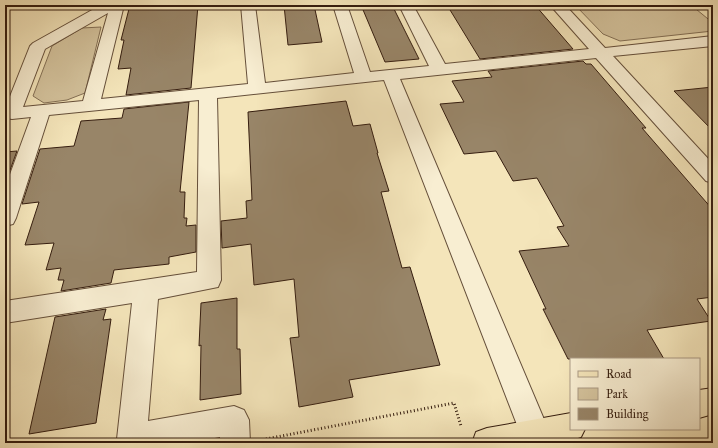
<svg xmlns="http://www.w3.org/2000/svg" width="718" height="448" font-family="'IM FELL Great Primer',serif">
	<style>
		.green { fill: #d4c39d; stroke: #847056 }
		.building { fill: #988568; stroke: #351d0f }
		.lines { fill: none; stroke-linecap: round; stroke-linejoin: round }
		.minor-casing { stroke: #654f3a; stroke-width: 2 }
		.major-casing { stroke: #351d0f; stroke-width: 2 }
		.path { stroke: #351d0f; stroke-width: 3; stroke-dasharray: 1 2.5; stroke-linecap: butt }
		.minor { fill: #f8eed2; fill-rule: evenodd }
		.major { fill: #f4e5ba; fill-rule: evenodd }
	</style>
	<rect width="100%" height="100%" fill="#f4e5ba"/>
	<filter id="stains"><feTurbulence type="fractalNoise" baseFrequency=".005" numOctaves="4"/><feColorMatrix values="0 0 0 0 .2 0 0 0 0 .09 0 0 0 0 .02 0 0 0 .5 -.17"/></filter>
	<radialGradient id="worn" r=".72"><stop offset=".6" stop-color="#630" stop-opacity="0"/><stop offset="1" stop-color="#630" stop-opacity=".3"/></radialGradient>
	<g class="green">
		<polygon points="575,5 691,5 713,23 713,31 620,41 603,34"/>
		<polygon points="101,27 85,93 67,100 44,103 33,96 52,46 82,28"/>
	</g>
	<g class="building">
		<polygon points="130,5 198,5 191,88 126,95 131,68 118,69 124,40 121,40"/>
		<polygon points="284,5 314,5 322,42 288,45"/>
		<polygon points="361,5 392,5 419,59 385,62"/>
		<polygon points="447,5 535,5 573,49 480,59"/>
		<polygon points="583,61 586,64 591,64 646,128 642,128 713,210 713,297 697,299 711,321 647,330 664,359 568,359 543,309 546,309 519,251 569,246 557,227 564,226 537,178 513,181 496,151 464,154 440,104 464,102 452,81 492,77 488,71"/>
		<polygon points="713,87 713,131 674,91"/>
		<polygon points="346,101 353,126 370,124 378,153 377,153 389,191 381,192 402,268 410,267 440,365 349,380 353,397 299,407 290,338 299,337 294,279 254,285 251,244 222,248 221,221 247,218 246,201 252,200 248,112"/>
		<polygon points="189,102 180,192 185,192 184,218 187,218 186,226 196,225 196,252 169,257 169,264 114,270 111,283 61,291 64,280 58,280 61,268 46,270 54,243 25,245 39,202 22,204 40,149 74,146 81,121 122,118 124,109"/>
		<polygon points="17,151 5,184 5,152"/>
		<polygon points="237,298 237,349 240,349 241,394 200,400 201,345 199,346 201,303"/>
		<polygon points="106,309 103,320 111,319 96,423 29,434 55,317"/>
	</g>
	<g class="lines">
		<g class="minor-casing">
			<path id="minor" d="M101 5H124L101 99 248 84 241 5H255L265 83 354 73 333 5H347L370 72 429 66 399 5H413L445 64 589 49 550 5H565L605 48 713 36V46L613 56 713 164V183L706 181 596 58 400 79 554 443H524L384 80 217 98 221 280 218 287 158 299 148 421 234 406 244 410 249 420 250 443H220V437L188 443H119L117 439 132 303 5 323V301L197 272 199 100 49 115 16 218 13 224 5 226V188L31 117 12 119 6 118 5 109 30 46 33 43ZM108 13 83 101 23 107 45 49Z"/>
		</g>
		<g class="major-casing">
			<g id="major">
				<polygon points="713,388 713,414 699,418 699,390"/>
				<polygon points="571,413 571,429 585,429 581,437 563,443 472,443 476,432 487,428"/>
			</g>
		</g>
		<polyline class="path" points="266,439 454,403 461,426"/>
		<use href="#minor" class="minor"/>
		<use href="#major" class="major"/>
	</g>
	<rect width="718" height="448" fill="none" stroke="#f4e5ba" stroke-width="20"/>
	<rect x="6" y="6" width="706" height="436" fill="none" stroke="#351d0f" stroke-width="2"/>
	<rect x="10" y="10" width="698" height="428" fill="none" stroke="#351d0f"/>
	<rect x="570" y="358" width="130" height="72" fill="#f8eed2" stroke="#aa9a84"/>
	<rect x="578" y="371" width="20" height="6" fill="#f4e5ba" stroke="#aa9a84"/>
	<text x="606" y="378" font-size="12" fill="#351d0f">Road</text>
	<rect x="578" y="388" width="20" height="12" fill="#d4c39d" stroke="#aa9a84"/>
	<text x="606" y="398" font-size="12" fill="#351d0f">Park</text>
	<rect x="578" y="408" width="20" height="12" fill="#988568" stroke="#aa9a84"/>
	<text x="606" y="418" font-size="12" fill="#351d0f">Building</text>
	<rect width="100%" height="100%" filter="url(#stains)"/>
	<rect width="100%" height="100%" fill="url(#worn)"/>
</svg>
